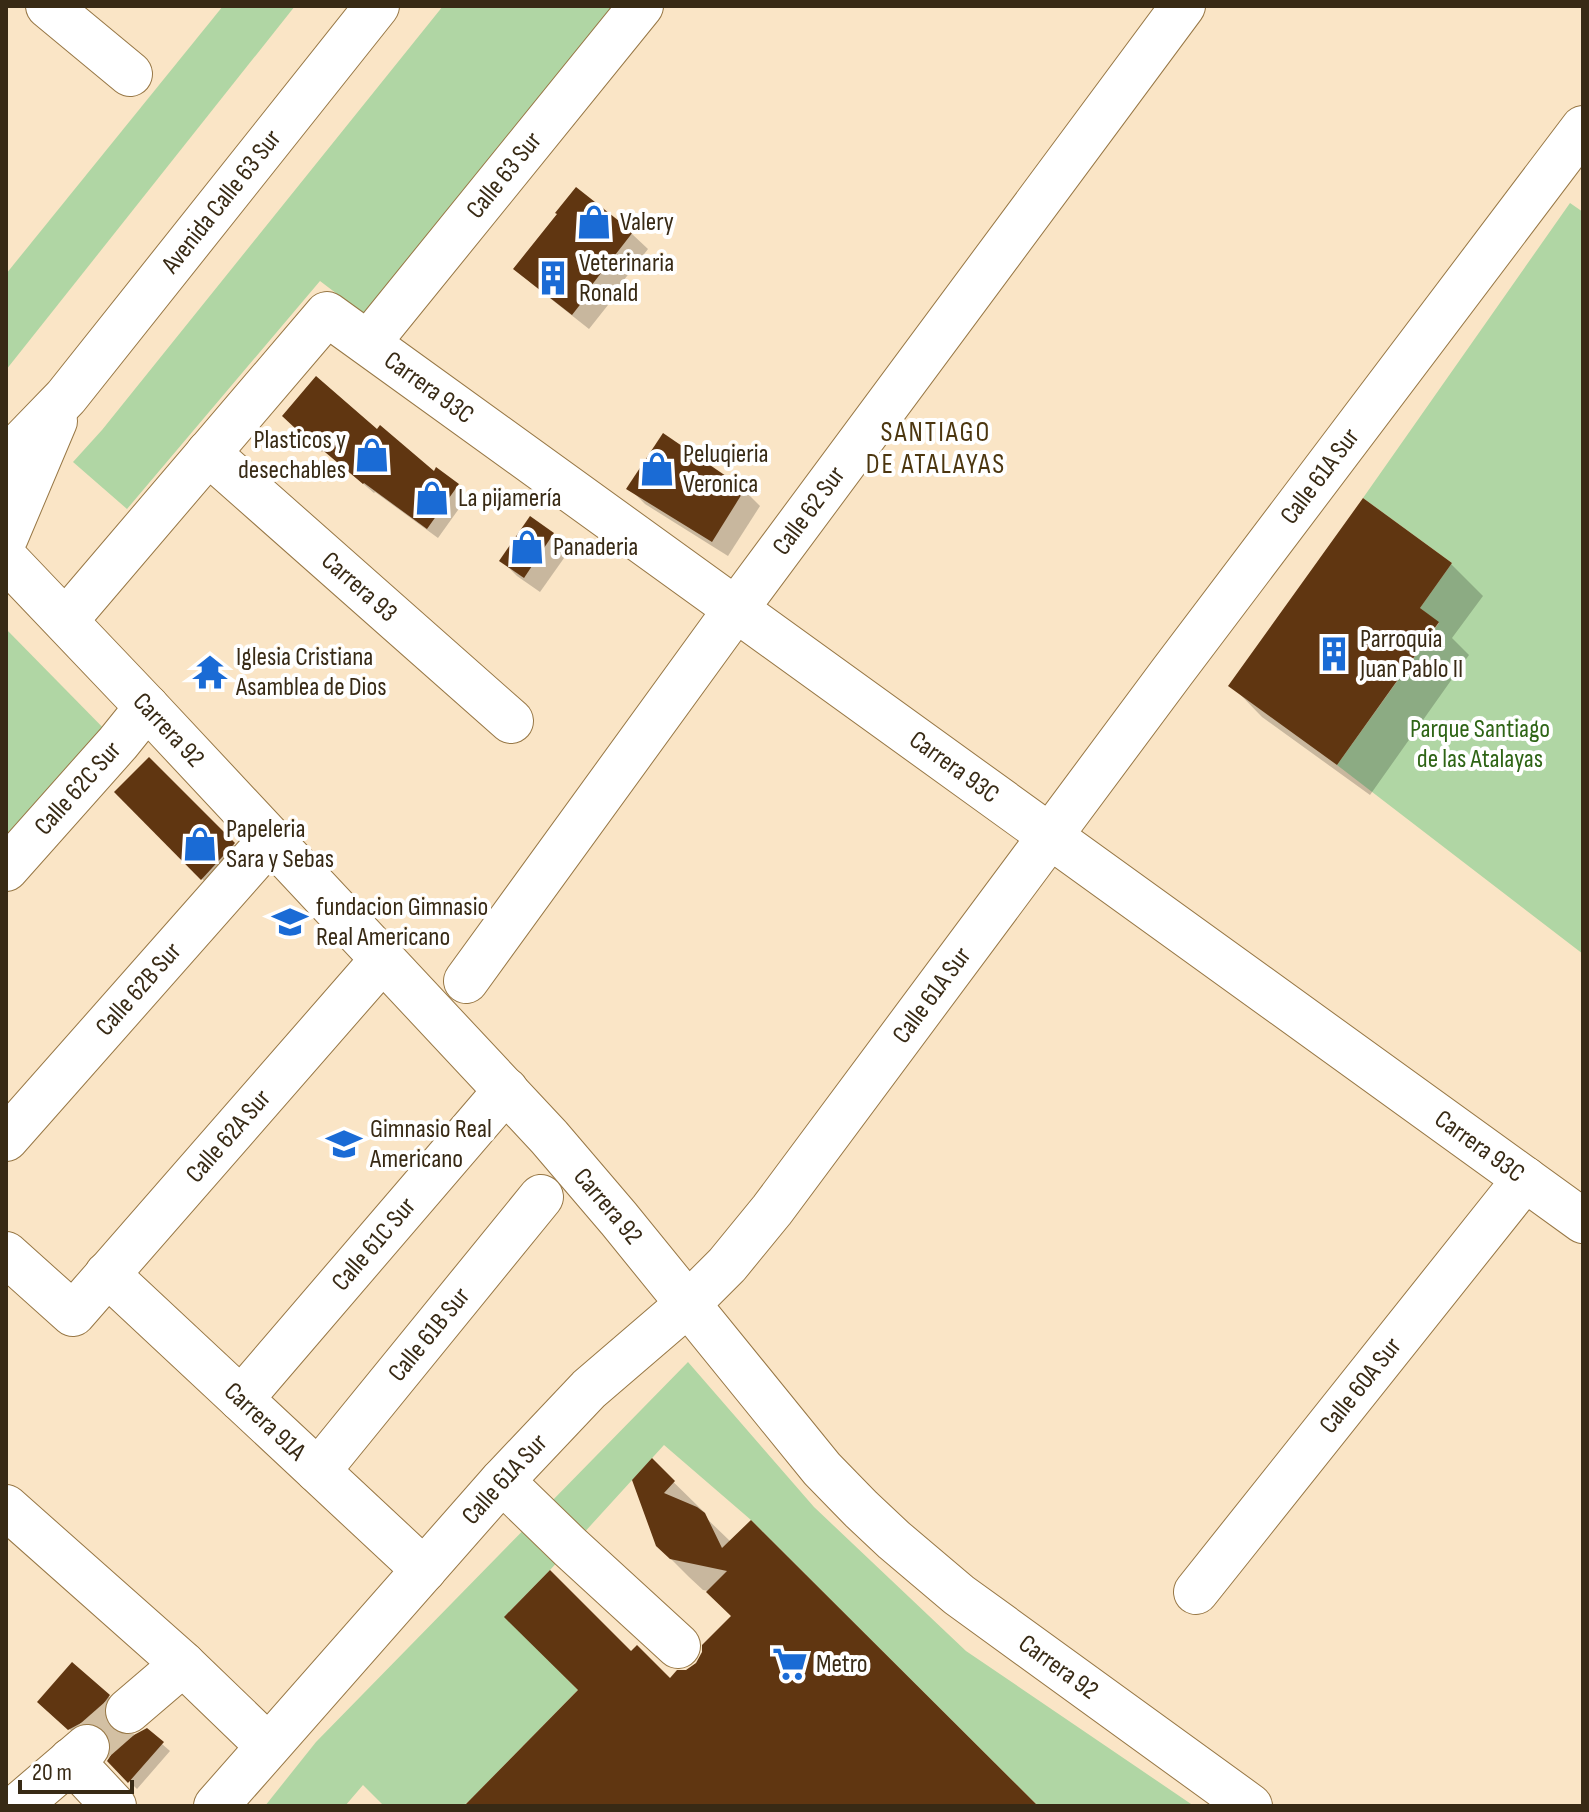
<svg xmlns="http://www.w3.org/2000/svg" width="1589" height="1812" font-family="'Sofia Sans Condensed',sans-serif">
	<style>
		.green { fill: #b0d6a4 }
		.shadow { fill: #0003 }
		.building { fill: #603611 }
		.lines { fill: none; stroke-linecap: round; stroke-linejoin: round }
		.minor-tunnel { stroke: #d3c0a3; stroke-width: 44; stroke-dasharray: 44 22; stroke-linecap: butt }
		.minor-casing { stroke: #977745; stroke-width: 46 }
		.major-casing { stroke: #977745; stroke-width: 46 }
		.minor { stroke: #fff; stroke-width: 44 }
		.major { stroke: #fff; stroke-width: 44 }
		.labels { text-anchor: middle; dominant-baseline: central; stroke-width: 8; stroke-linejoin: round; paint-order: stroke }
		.street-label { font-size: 26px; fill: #382a15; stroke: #fff }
		.poi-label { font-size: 26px; fill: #382a15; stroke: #fff; text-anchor: start }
		.park-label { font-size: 26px; fill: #2f6516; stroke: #fff }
		.neighbourhood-label { font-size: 28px; letter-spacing: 2px; fill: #4c360f; stroke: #fff }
	</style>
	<rect width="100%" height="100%" fill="#fae5c6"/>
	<g class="green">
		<polygon points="223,6 295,6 6,370 6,274"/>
		<polygon points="443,6 620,6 370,319 320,281 127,509 73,462 102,430"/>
		<polygon points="1570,203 1583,212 1583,954 1337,765 1439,623 1420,608 1452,563 1363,498"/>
		<polygon points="6,629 118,743 6,869"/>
		<polygon points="688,1362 814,1507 966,1651 1194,1806 1038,1806 751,1520 664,1445 550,1570 505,1616 578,1690 470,1800 463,1806 384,1806 363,1785 345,1806 265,1806 316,1742"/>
	</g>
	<g class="shadow">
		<polygon points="632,234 648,249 606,303 608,305 589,329 532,284 516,269"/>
		<polygon points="295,426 377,432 434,474 436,470 458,486 468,496 438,538 375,492 374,493 324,450 322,452"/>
		<polygon points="629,488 744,490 760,506 728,556 645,504"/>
		<polygon points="1363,501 1451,564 1483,596 1452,638 1469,655 1370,795 1262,717 1231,685"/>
		<polygon points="530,519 553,535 569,551 540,592 517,576 502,561"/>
		<polygon points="149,759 249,860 218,895 116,792"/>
		<polygon points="652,1461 705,1513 703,1515 731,1542 1036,1806 479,1806 631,1654 670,1680 697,1665 734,1616 708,1591 703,1590 689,1577 657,1545"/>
		<polygon points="108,1696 116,1704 111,1711 110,1724 115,1733 120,1737 162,1744 170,1751 137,1789 109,1761 113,1755 114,1743 109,1733 104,1730 91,1729 77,1736 47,1709"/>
	</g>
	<g class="building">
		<polygon points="576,187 633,232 591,286 593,288 572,315 513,269 557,214 555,213"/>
		<polygon points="316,376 377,429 380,425 434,471 436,467 459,484 427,529 364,483 363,484 313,442 311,443 282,416"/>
		<polygon points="663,433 745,489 712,542 626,489"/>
		<polygon points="1363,498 1452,563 1420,608 1439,622 1337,765 1228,686"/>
		<polygon points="530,516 554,533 524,578 499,561"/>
		<polygon points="149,757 235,843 201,880 114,792"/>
		<polygon points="652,1458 675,1481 664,1493 697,1507 705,1513 722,1548 751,1520 1038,1806 464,1806 578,1690 504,1617 550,1570 631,1651 637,1645 670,1678 677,1670 686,1670 696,1663 702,1652 702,1645 731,1616 706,1592 727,1571 670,1559 656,1546 632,1480"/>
		<polygon points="72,1662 110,1695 104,1703 103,1715 110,1728 120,1735 132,1736 147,1728 164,1742 128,1783 107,1761 111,1755 112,1743 105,1730 95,1723 83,1722 68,1730 37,1702"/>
	</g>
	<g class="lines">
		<polyline class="minor-tunnel" points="87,1747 128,1711"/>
		<g class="minor-casing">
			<g id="minor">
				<polyline points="48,6 130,74"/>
				<path id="s1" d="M368 343 641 6"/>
				<path id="s2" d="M208 453 511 721"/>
				<path id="s3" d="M6 559 147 707 549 1137 619 1219 822 1469 861 1509 894 1540 959 1595 1250 1806"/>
				<path id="s4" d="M66 620 327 314 1583 1221"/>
				<path id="s5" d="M6 869 118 743 147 707"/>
				<path id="s6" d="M466 981 736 609 1183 6"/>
				<path id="s7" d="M6 1139 271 839"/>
				<path id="s8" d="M6 1254 73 1314 383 959"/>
				<path id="s9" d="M107 1274 424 1570"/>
				<path id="s10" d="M241 1399 506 1090"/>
				<path id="s11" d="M318 1471 541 1197"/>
				<polyline points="502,1481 570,1547 678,1646"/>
				<polyline points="6,1507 183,1664"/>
				<path id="s12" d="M1196 1592 1525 1179"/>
				<polyline points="128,1711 183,1664 268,1746"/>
				<polyline points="71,1760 114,1806"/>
				<polyline points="18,1806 87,1747"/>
				<path id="s13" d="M216 1806 502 1481 589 1389 688 1304 727 1265 772 1210 1172 672 1583 128"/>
			</g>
		</g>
		<g class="major-casing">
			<g id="major">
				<path id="s14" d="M6 459 66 397 377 6"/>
				<polyline points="6,537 55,421"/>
			</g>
		</g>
		<use href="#minor" class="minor"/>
		<use href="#major" class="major"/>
	</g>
	<defs>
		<g id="shop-bare" transform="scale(2.76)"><path d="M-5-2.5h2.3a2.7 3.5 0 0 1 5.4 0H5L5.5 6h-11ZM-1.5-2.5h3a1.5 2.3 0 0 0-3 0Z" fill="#1a6bd5" stroke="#fff" stroke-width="2.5" paint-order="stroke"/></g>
		<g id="building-bare" transform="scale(2.76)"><path d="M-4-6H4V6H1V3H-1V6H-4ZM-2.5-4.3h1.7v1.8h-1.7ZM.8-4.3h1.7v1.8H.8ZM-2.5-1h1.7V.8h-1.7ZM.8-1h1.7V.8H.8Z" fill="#1a6bd5" stroke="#fff" stroke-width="2.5" paint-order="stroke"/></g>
		<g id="temple-bare" transform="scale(2.76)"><path d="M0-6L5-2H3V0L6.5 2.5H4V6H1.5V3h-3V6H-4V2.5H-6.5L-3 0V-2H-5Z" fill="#1a6bd5" stroke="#fff" stroke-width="2.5" paint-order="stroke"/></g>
		<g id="school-bare" transform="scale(2.76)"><path d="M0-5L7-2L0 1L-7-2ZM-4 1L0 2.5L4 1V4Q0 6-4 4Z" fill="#1a6bd5" stroke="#fff" stroke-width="2.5" paint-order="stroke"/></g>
		<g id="supermarket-bare" transform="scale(2.76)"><path d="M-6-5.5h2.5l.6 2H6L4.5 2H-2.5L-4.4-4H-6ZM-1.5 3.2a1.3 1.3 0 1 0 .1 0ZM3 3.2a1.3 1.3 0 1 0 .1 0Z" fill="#1a6bd5" stroke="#fff" stroke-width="2.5" paint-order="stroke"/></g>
	</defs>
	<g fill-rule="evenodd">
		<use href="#shop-bare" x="594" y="222"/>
		<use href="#building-bare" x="553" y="278"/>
		<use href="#shop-bare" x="372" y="455"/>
		<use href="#shop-bare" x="657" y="469"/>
		<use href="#shop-bare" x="432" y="498"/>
		<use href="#shop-bare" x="527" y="547"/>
		<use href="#building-bare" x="1334" y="654"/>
		<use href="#temple-bare" x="210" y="672"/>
		<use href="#shop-bare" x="200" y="844"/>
		<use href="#school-bare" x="290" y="922"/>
		<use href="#school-bare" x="344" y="1144"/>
		<use href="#supermarket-bare" x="790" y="1664"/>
	</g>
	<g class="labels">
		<g class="street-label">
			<text stroke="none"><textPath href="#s1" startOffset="216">Calle 63 Sur</textPath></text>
			<text stroke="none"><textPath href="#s14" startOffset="336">Avenida Calle 63 Sur</textPath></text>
			<text stroke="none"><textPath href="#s4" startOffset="528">Carrera 93C</textPath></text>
			<text stroke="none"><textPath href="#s13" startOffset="1732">Calle 61A Sur</textPath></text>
			<text stroke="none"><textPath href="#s6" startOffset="582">Calle 62 Sur</textPath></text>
			<text stroke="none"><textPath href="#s2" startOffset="202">Carrera 93</textPath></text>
			<text stroke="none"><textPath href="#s3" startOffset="236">Carrera 92</textPath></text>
			<text stroke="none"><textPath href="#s4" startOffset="1176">Carrera 93C</textPath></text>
			<text stroke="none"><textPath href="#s5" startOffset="108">Calle 62C Sur</textPath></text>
			<text stroke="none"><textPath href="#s7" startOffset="200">Calle 62B Sur</textPath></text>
			<text stroke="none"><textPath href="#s13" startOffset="1084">Calle 61A Sur</textPath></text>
			<text stroke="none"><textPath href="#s8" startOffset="326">Calle 62A Sur</textPath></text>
			<text stroke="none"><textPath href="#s4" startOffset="1824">Carrera 93C</textPath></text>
			<text stroke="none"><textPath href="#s3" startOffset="884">Carrera 92</textPath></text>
			<text stroke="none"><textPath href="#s10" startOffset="204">Calle 61C Sur</textPath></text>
			<text stroke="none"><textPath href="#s11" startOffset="176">Calle 61B Sur</textPath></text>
			<text stroke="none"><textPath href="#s12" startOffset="264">Calle 60A Sur</textPath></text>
			<text stroke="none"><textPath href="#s9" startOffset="216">Carrera 91A</textPath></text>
			<text stroke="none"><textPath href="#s13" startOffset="436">Calle 61A Sur</textPath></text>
			<text stroke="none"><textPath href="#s3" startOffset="1532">Carrera 92</textPath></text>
		</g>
		<g class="poi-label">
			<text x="620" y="222">Valery</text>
			<text x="579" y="263">Veterinaria<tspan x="579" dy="30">Ronald</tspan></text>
			<text x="346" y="440" text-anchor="end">Plasticos y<tspan x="346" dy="30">desechables</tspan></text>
			<text x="683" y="454">Peluqieria<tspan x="683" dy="30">Veronica</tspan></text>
			<text x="458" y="498">La pijamería</text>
			<text x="553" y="547">Panaderia</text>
			<text x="1360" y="639">Parroquia<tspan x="1360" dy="30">Juan Pablo II</tspan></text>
			<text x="236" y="657">Iglesia Cristiana<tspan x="236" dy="30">Asamblea de Dios</tspan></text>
			<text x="226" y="829">Papeleria<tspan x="226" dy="30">Sara y Sebas</tspan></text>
			<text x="316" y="907">fundacion Gimnasio<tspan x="316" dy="30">Real Americano</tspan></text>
			<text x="370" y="1129">Gimnasio Real<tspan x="370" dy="30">Americano</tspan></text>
			<text x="816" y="1664">Metro</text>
		</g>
		<g class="park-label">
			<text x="1480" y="729">Parque Santiago<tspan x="1480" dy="30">de las Atalayas</tspan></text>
		</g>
		<g class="neighbourhood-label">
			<text x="936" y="432">SANTIAGO<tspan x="936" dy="32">DE ATALAYAS</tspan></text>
		</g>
	</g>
	<rect width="1589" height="1812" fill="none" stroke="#382a15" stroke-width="16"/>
	<path d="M20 1780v12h112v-12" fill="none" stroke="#382a15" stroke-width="4"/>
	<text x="32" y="1780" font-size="24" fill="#382a15" stroke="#ffffff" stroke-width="6" paint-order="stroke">20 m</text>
</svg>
